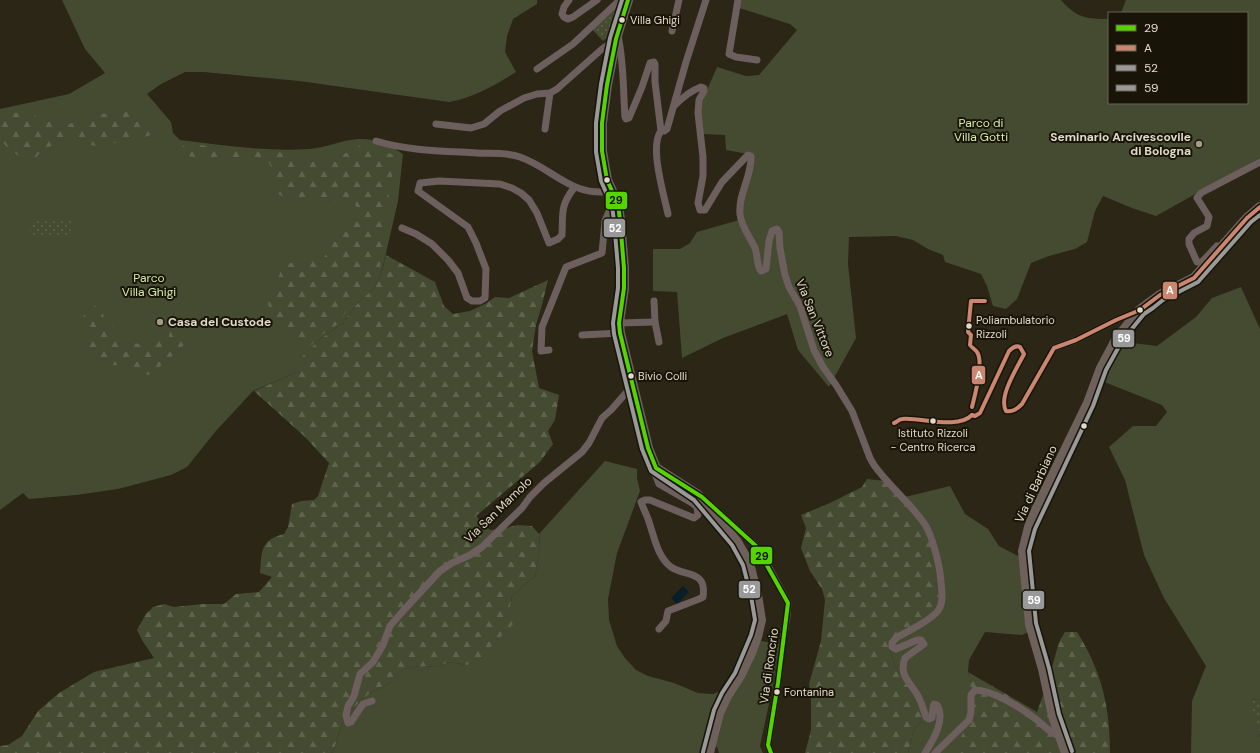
<svg xmlns="http://www.w3.org/2000/svg" width="1260" height="753" font-family="'DM Sans',sans-serif">
	<style>
		.green { fill: #444b31 }
		.forest { fill: url(#forest-firs) }
		.garden { fill: url(#garden-dots) }
		.water { fill: #091f27 }
		.lines { fill: none; stroke-linecap: round; stroke-linejoin: round }
		.street { stroke: #6c5f5d; stroke-width: 7 }
		.secondary { stroke: #6e615c; stroke-width: 10 }
		.bus-1-casing { stroke: #181408; stroke-width: 7 }
		.bus-2-casing { stroke: #181408; stroke-width: 7 }
		.bus-3-casing { stroke: #181408; stroke-width: 7 }
		.bus-4-casing { stroke: #181408; stroke-width: 7 }
		.bus-1 { stroke: #55d400; stroke-width: 4 }
		.bus-2 { stroke: #cb8671; stroke-width: 4 }
		.bus-3 { stroke: #999; stroke-width: 4 }
		.bus-4 { stroke: #999; stroke-width: 4 }
		.bus-dot { fill: #e0dac9; stroke: #181408; stroke-width: 1.5 }
		.poi-dot { fill: #a19b8a; stroke: #181408; stroke-width: 1.5 }
		.labels { text-anchor: middle; dominant-baseline: central; stroke-width: 4; stroke-linejoin: round; paint-order: stroke }
		.bus-label { font-size: 11px; fill: #e0dac9; stroke: #181408; text-anchor: start }
		.park-label { font-size: 12px; fill: #d8eda9; stroke: #181408 }
		.poi-label { font-size: 12px; font-weight: bold; fill: #e0dac9; stroke: #181408; text-anchor: end }
		.street-label { font-size: 12px; fill: #e0dac9; stroke: #181408 }
		.line-badge { stroke: #181408; stroke-width: 1.5 }
		.badge-label { font-size: 11px; text-anchor: middle; font-weight: bold; fill: #fff }
		.pale-badge-label { font-size: 11px; text-anchor: middle; font-weight: bold; fill: #111 }
	</style>
	<defs>
		<pattern id="forest-firs" width="22" height="20" patternUnits="userSpaceOnUse"><rect width="22" height="20" fill="#444b31"/><path d="M5 1l3.5 6h-7zM16 11l3.5 6h-7z" fill="#5f644e"/></pattern>
		<pattern id="garden-dots" width="8" height="8" patternUnits="userSpaceOnUse"><rect width="8" height="8" fill="#444b31"/><path d="M2 2h.1M6 6h.1" fill="none" stroke="#5f644e" stroke-width="1.8" stroke-linecap="round"/></pattern>
	</defs>
	<rect width="100%" height="100%" fill="#2b2616"/>
	<g class="green">
		<path d="M62 0H537V4L513 19 507 36 505 52 516 72C493 86 475 97 449 102L299 81 204 72H185L161 84 147 94 171 122 173 133 180 140C223 145 266 152 309 149 326 148 343 139 360 139 374 138 392 146 403 154L398 201 381 275 374 288 357 304 343 323 319 340 302 358 295 373 253 391 215 432 187 467 171 475 118 489 76 495 29 499 23 493 0 510V109L69 94 105 73 85 49Z"/>
		<path d="M735 0H1061C1077 18 1086 19 1109 19V103H1247V13H1121L1126 0H1260V158L1156 216 1132 208 1103 196 1095 211 1087 242 1075 249 1049 256 1031 263 1017 299 1006 309 993 306 987 286 981 274 945 262 943 255 928 249 913 240 896 236 849 237 848 264 856 338 829 387 798 350 787 314 723 338 682 358 677 292 653 291V249H680L690 243 697 232 739 220 753 155 726 150 725 135 702 134 700 115 701 104 717 67 746 76 759 75 797 30 790 24 733 6Z"/>
		<polygon points="1241,287 1260,329 1260,700 1251,699 1260,737 1260,753 1191,753 1192,701 1206,666 1164,598 1144,555 1125,480 1109,447 1133,426 1156,426 1167,412 1162,405 1097,379 1116,341 1157,346 1196,317 1212,298"/>
		<polygon points="605,461 637,469 637,478 640,491 617,553 608,599 609,620 617,646 625,658 636,670 648,676 674,683 698,693 713,694 731,687 755,640 779,644 773,685 760,746 763,753 719,753 717,747 713,746 710,753 331,753 333,752 345,715 371,692 389,684 400,671 411,667 439,666 449,662 467,665 510,607 512,596 535,576 540,548 539,534"/>
		<polygon points="950,486 965,514 988,529 999,546 1024,559 1032,630 1022,635 985,632 969,660 968,672 972,692 969,722 956,753 908,753 914,730 921,721 907,683 896,668 889,647 894,637 901,498"/>
	</g>
	<g class="forest">
		<path d="M131 111 143 119 152 129 150 135C142 139 134 137 126 139 118 141 110 146 102 146 94 146 85 144 77 143L73 140 67 139C61 145 53 144 46 148 41 151 37 156 34 160L25 161 5 145 0 139V115L12 113 35 112 36 116 32 122 36 125 54 120 69 124 98 114Z"/>
		<polygon points="191,143 227,150 278,152 307,160 328,159 344,154 363,144 371,147 378,152 386,151 394,156 392,176 388,185 389,206 382,215 383,244 380,267 372,280 358,290 350,306 338,324 320,336 307,349 297,346 286,326 269,315 268,297 276,285 283,264 323,259 327,253 331,232 344,228 364,218 351,199 338,202 323,202 309,197 284,197 276,193 274,172 268,161 228,160 185,156 179,151 183,146"/>
		<path d="M386 255 435 282 444 306 453 314 470 311 485 304 495 297 509 298 548 280 542 305 536 325 532 351 539 388 559 395 555 420 548 431 553 444 540 462 476 516 490 530 503 529 517 525 532 526 539 534 540 548 535 576 512 596 510 607 515 622 477 661 467 665 449 662 439 666 411 667 401 671 389 684 371 692 345 715 333 752 331 753H0V746L8 745 22 736 38 711 59 693 94 672 154 658 142 640 137 630 146 614 153 607 164 604 174 607 202 604H224L236 594 259 592 272 577 260 573C262 551 260 540 284 534L288 527 292 504 301 501 314 500 318 496 329 463 305 437 254 391 295 373 301 358 319 340 343 323 357 304 374 288 381 275Z"/>
		<polygon points="95,306 102,311 105,320 119,332 123,338 138,344 145,342 151,338 161,340 169,337 171,325 175,318 194,320 195,322 184,329 184,334 186,339 181,350 162,363 158,371 148,375 138,370 132,365 113,365 100,362 87,354 86,343 92,332 90,325 83,318 86,311"/>
		<polygon points="867,479 886,481 918,516 938,557 939,602 935,611 895,637 889,647 896,668 907,683 919,704 922,715 921,721 914,730 908,753 805,753 811,730 811,700 809,684 821,641 825,600 822,589 810,571 801,548 806,528 801,515 830,503 862,487"/>
		<path d="M1065 632H1077C1083 642 1089 652 1093 662 1106 691 1110 722 1110 753H956C956 742 965 732 968 722 973 706 971 688 968 672L1037 712 1048 681 1059 642Z"/>
	</g>
	<g class="garden">
		<path d="M616 8C613 20 613 34 603 41L591 28Z"/>
		<polygon points="71,219 70,235 30,235 31,221"/>
		<polygon points="1250,699 1260,700 1260,737"/>
	</g>
	<polygon class="water" points="683,586 689,592 677,604 671,598"/>
	<g class="lines">
		<g class="street">
			<polyline points="569,0 564,7 562,14 564,17 568,19 573,17 597,0"/>
			<polyline points="738,0 729,54 736,57 757,60"/>
			<polyline points="672,31 679,0"/>
			<path d="M618 36C624 62 623 90 625 117L626 119 629 118 642 87 650 63 654 62 655 64V82L661 131H664L667 129 686 62 706 0"/>
			<polyline points="537,69 573,44 620,0"/>
			<path d="M675 105C683 97 690 91 701 87L704 88V91L699 100 698 113 703 157V176L698 203 700 210H705L722 182 745 158 748 155 751 156C752 176 738 194 740 214 741 226 750 237 755 248 758 255 756 265 761 271L766 269 769 241 772 231 777 229 779 232 780 248 785 275 789 287 800 306 814 350 823 367 836 385 852 411 870 458 874 465C889 486 909 502 924 523 933 536 940 567 941 582 942 592 944 604 937 612 928 622 908 631 896 638L892 643V647L896 649 917 640H921L924 644 905 658C898 677 912 683 919 698 922 704 924 711 926 717L929 719 932 718 933 708 934 704 937 705C946 720 933 740 925 753"/>
			<polyline points="436,124 471,128 484,124 500,111 524,98 537,94 550,93 557,89 602,49 616,39"/>
			<polyline points="545,129 550,93"/>
			<path d="M661 131C649 146 664 195 668 214"/>
			<path d="M376 141C409 151 443 151 477 153 490 154 507 152 520 157 554 169 572 198 612 191"/>
			<path d="M402 228 416 234 432 244 448 260 458 273 467 298 472 301H480L485 298 486 269 476 243 468 227 418 191 420 183 439 181 500 184 512 188 521 193 529 200 537 213 549 243 558 239 562 235C563 213 560 206 574 188"/>
			<polyline points="1217,246 1202,262 1197,262 1189,244 1189,239 1194,233 1207,226 1209,217 1197,198 1201,193 1260,162"/>
			<polyline points="654,301 655,322 659,342"/>
			<polyline points="619,323 655,322"/>
			<polyline points="582,335 620,333"/>
			<polyline points="1054,348 1076,340 1116,320 1138,311"/>
			<polyline points="549,350 541,351 542,327 566,267 602,253 605,221 615,198"/>
			<path d="M656 468 655 474 659 484 692 503 697 507 698 515 694 518 650 500H645L641 502C643 508 646 513 648 519 654 535 657 557 671 567 686 577 707 570 703 597L699 599 668 611 666 621 659 629"/>
			<polyline points="712,506 756,546 767,564 788,603 787,616 782,648 778,683 768,745 771,753"/>
			<polyline points="372,701 363,704 351,722 348,723 346,715 348,706 354,696 360,674 373,662 383,645 390,626 403,611 440,571 452,563 470,555 482,547 522,508 530,497 544,483 582,452 589,443 602,418 611,410 632,386"/>
			<path d="M935 753 969 720 971 712V695L975 690C993 690 1023 709 1037 720 1046 727 1048 732 1060 736"/>
		</g>
		<g class="secondary">
			<polyline points="628,0 616,39 607,85 602,123 602,151 607,180 618,204 620,220 624,268 624,288 619,323 620,333 648,448 656,468 698,495 737,542 749,563 757,595 761,620 757,637 751,653 740,676 727,696 719,713 709,753"/>
			<polyline points="1066,753 1053,716 1043,669 1030,624 1023,551 1029,527 1036,510 1088,403 1101,368 1117,338 1140,310 1149,303 1160,295 1194,278 1247,218 1260,207"/>
		</g>
		<g class="bus-1-casing">
			<polyline id="bus-1" points="628,0 616,39 607,85 602,123 602,151 607,180 618,204 620,220 624,268 624,288 619,323 620,333 648,448 656,468 702,497 756,546 788,603 778,683 768,745 771,753"/>
		</g>
		<g class="bus-2-casing">
			<g id="bus-2">
				<path d="M972 407C975 395 984 362 977 352 975 349 972 348 970 345L971 335 968 332 971 301H985"/>
				<path d="M972 415 975 416 980 413 1009 351C1012 348 1016 345 1020 347L1024 354C1017 368 998 397 1006 411 1013 412 1017 409 1022 404L1054 348 1076 340 1116 320 1140 310 1160 295 1194 278 1247 218 1260 207"/>
				<path d="M894 423C897 422 899 419 902 419 921 417 957 430 972 415"/>
			</g>
		</g>
		<g class="bus-3-casing">
			<polyline id="bus-3" points="622,0 610,38 601,84 596,123 596,152 601,181 612,206 614,221 618,268 618,288 613,323 614,334 642,449 651,471 694,500 732,545 743,565 751,596 755,620 751,635 735,673 722,693 714,710 703,752"/>
		</g>
		<g class="bus-4-casing">
			<polyline id="bus-4" points="1072,751 1059,714 1049,668 1036,623 1029,551 1035,529 1093,406 1106,370 1122,341 1144,314 1153,308 1163,300 1198,282 1251,222 1260,215"/>
		</g>
		<use href="#bus-1" class="bus-1"/>
		<use href="#bus-2" class="bus-2"/>
		<use href="#bus-3" class="bus-3"/>
		<use href="#bus-4" class="bus-4"/>
	</g>
	<g class="bus-dot">
		<circle cx="622" cy="20" r="3.5"/>
		<circle cx="607" cy="180" r="3.5"/>
		<circle cx="1140" cy="310" r="3.5"/>
		<circle cx="969" cy="326" r="3.5"/>
		<circle cx="631" cy="376" r="3.5"/>
		<circle cx="933" cy="421" r="3.5"/>
		<circle cx="1084" cy="426" r="3.5"/>
		<circle cx="777" cy="692" r="3.5"/>
	</g>
	<g class="poi-dot">
		<circle cx="1199" cy="144" r="4"/>
		<circle cx="160" cy="322" r="4"/>
	</g>
	<g class="labels">
		<g class="bus-label">
			<text x="630" y="20">Villa Ghigi</text>
			<text x="976" y="320">Poliambulatorio<tspan x="976" dy="14">Rizzoli</tspan></text>
			<text x="638" y="376">Bivio Colli</text>
			<text x="933" y="433" text-anchor="middle">Istituto Rizzoli<tspan x="933" dy="14">- Centro Ricerca</tspan></text>
			<text x="784" y="692">Fontanina</text>
		</g>
		<g class="park-label">
			<text x="981" y="123">Parco di<tspan x="981" dy="14">Villa Gotti</tspan></text>
			<text x="149" y="278">Parco<tspan x="149" dy="14">Villa Ghigi</tspan></text>
		</g>
		<g class="poi-label">
			<text x="1191" y="137">Seminario Arcivescovile<tspan x="1191" dy="14">di Bologna</tspan></text>
			<text x="168" y="322" text-anchor="start">Casa del Custode</text>
		</g>
		<g class="street-label">
			<text transform="translate(815 318) rotate(68)">Via San Vittore</text>
			<text transform="translate(1036 484) rotate(-65)">Via di Barbiano</text>
			<text transform="translate(498 510) rotate(-44)">Via San Mamolo</text>
			<text transform="translate(769 666) rotate(-82)">Via di Roncrio</text>
		</g>
	</g>
	<g class="line-badge">
		<rect x="605" y="191" width="23" height="19" rx="4" fill="#55d400"/>
		<rect x="603" y="218" width="23" height="20" rx="4" fill="#999"/>
		<rect x="1162" y="281" width="16" height="19" rx="4" fill="#cb8671"/>
		<rect x="1112" y="329" width="23" height="19" rx="4" fill="#999"/>
		<rect x="971" y="365" width="15" height="20" rx="4" fill="#cb8671"/>
		<rect x="750" y="546" width="23" height="19" rx="4" fill="#55d400"/>
		<rect x="738" y="580" width="23" height="19" rx="4" fill="#999"/>
		<rect x="1022" y="590" width="23" height="20" rx="4" fill="#999"/>
	</g>
	<g class="badge-label">
		<text x="615" y="232">52</text>
		<text x="1170" y="294">A</text>
		<text x="1124" y="342">59</text>
		<text x="979" y="379">A</text>
		<text x="749" y="593">52</text>
		<text x="1034" y="604">59</text>
	</g>
	<g class="pale-badge-label">
		<text x="616" y="204">29</text>
		<text x="762" y="560">29</text>
	</g>
	<rect x="1108" y="12" width="140" height="92" fill="#181408" stroke="#686355"/>
	<rect x="1116" y="25" width="20" height="6" fill="#55d400" stroke="#686355"/>
	<text x="1144" y="32" font-size="12" fill="#e0dac9">29</text>
	<rect x="1116" y="45" width="20" height="6" fill="#cb8671" stroke="#686355"/>
	<text x="1144" y="52" font-size="12" fill="#e0dac9">A</text>
	<rect x="1116" y="65" width="20" height="6" fill="#999999" stroke="#686355"/>
	<text x="1144" y="72" font-size="12" fill="#e0dac9">52</text>
	<rect x="1116" y="85" width="20" height="6" fill="#999999" stroke="#686355"/>
	<text x="1144" y="92" font-size="12" fill="#e0dac9">59</text>
</svg>
